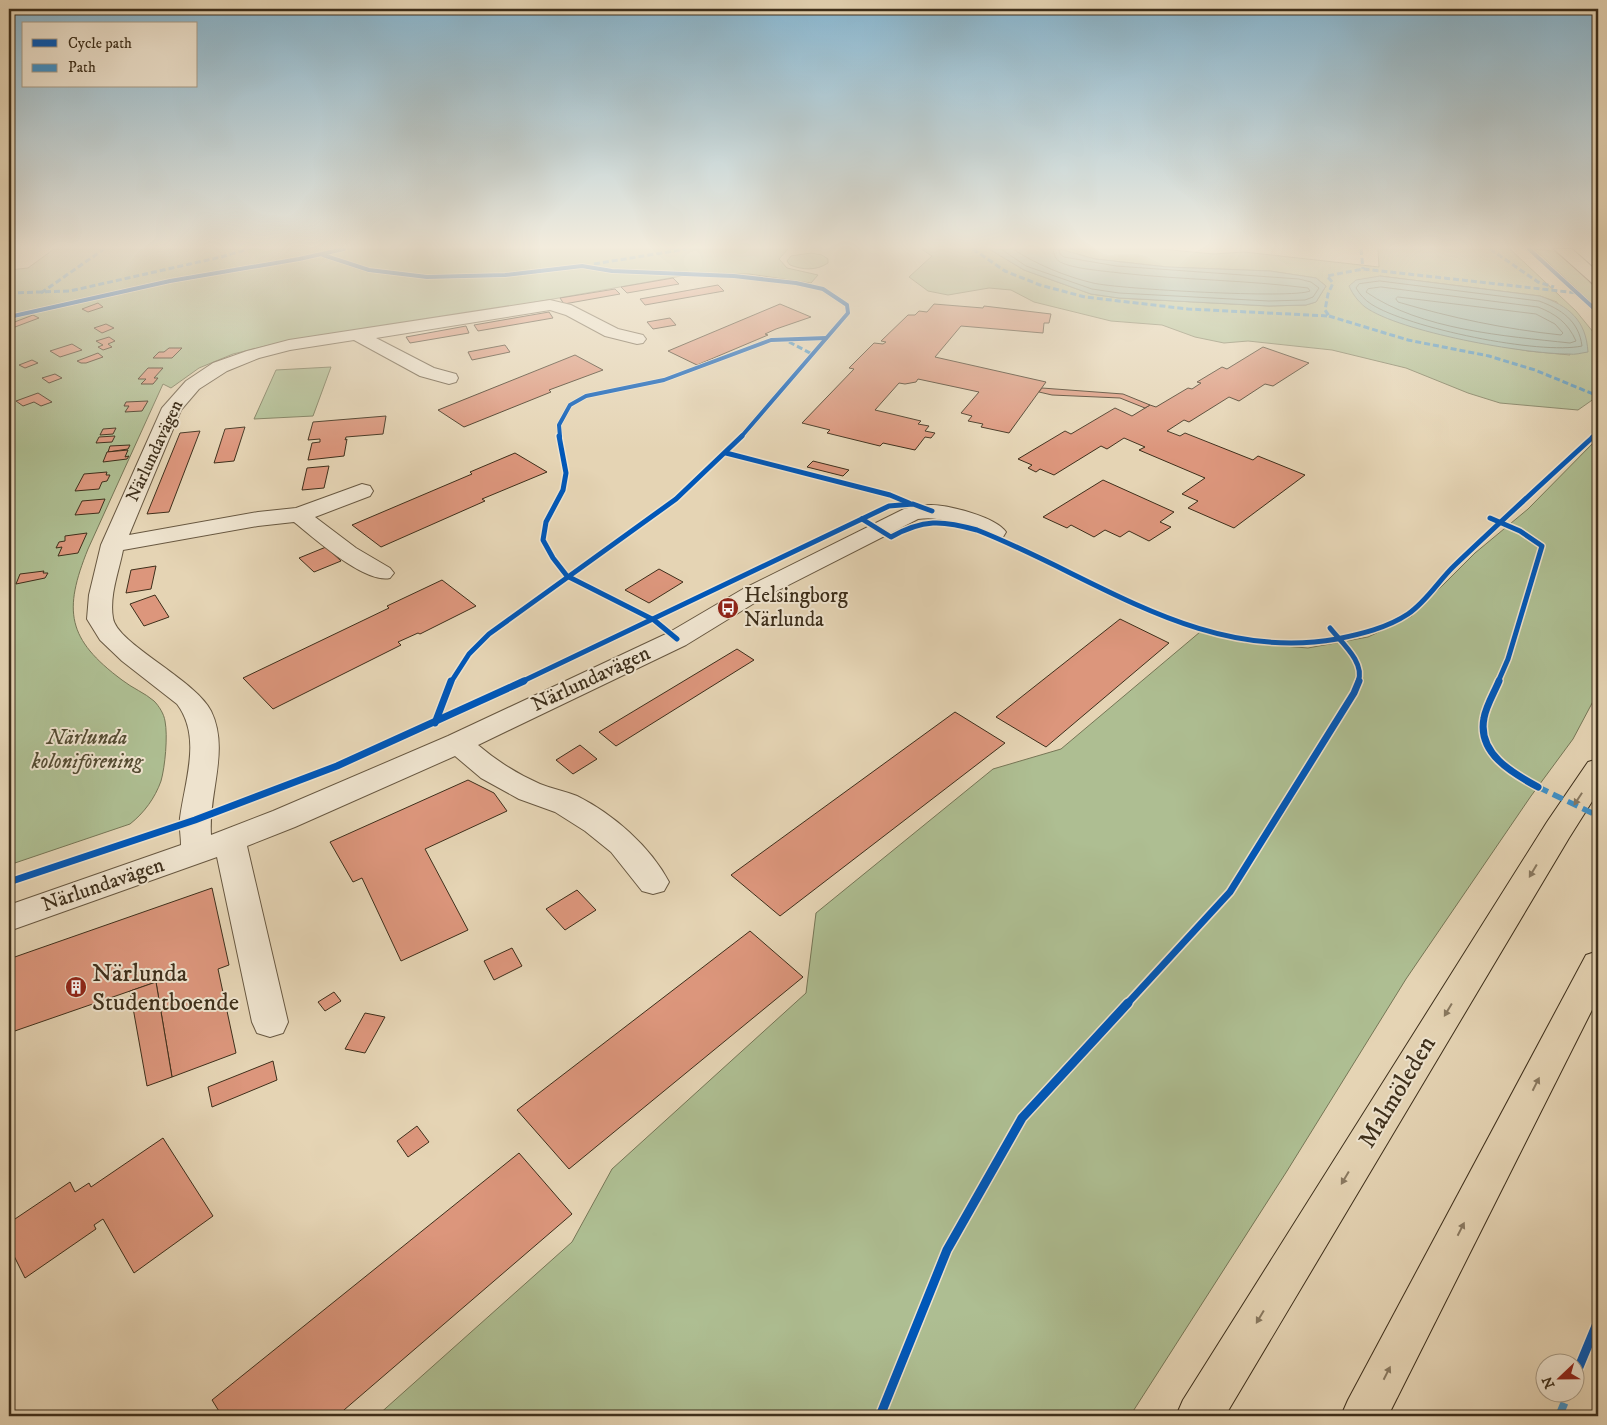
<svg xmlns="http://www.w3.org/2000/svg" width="1607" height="1425" font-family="'IM FELL DW Pica',serif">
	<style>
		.green { fill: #aebe92; stroke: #767656; fill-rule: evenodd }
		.water { fill: #96b8ad; stroke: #738173 }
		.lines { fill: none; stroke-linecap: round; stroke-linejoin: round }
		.shore { stroke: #6a7464; stroke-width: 1 }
		.building { fill: #dc967c; stroke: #3e2f1b }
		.minor-casing { stroke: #685841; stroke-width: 2 }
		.trunk-casing { stroke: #3e2f1b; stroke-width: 2 }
		.minor { fill: #eee3ce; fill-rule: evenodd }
		.trunk { fill: #e5d4b4; fill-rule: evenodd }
		.quiet-far2 { stroke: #3f91c9; stroke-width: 3; stroke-dasharray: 6 3; stroke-linecap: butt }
		.quiet-far1 { stroke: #3f91c9; stroke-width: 5.5; stroke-dasharray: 11 5.5; stroke-linecap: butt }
		.quiet { stroke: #3f91c9; stroke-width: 8; stroke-dasharray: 14 8; stroke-linecap: butt }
		.cycleway-far3-casing { stroke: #eee3ce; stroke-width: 5.5 }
		.cycleway-far2-casing { stroke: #eee3ce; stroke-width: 8 }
		.cycleway-far1-casing { stroke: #eee3ce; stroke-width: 10 }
		.cycleway-casing { stroke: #eee3ce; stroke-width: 12 }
		.cycleway-far3 { stroke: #0057b8; stroke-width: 4 }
		.cycleway-far2 { stroke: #0057b8; stroke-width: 5 }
		.cycleway-far1 { stroke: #0057b8; stroke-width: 7 }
		.cycleway { stroke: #0057b8; stroke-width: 9 }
		.oneway { fill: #897960 }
		.labels { text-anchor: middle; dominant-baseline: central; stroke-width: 4; stroke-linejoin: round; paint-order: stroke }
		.far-street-label { font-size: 18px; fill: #3e2f1b; stroke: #eee3ce }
		.poi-label { font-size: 21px; fill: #3e2f1b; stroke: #eee3ce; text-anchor: start }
		.street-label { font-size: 21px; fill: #3e2f1b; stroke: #eee3ce }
		.park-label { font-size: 21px; font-style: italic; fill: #544c33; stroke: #eee3ce }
		.near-poi-label { font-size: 25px; fill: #3e2f1b; stroke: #eee3ce; text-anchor: start }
		.near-street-label { font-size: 25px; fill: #3e2f1b; stroke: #eee3ce }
	</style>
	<rect width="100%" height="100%" fill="#e5d4b4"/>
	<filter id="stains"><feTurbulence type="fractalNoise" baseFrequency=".004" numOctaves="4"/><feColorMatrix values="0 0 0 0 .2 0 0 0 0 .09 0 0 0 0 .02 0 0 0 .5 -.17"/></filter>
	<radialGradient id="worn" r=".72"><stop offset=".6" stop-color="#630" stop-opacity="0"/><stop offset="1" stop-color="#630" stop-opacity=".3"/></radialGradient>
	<g class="green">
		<path d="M54 249H788L779 259 787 268 818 275 811 283 749 274H692L492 310 282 342 233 354 199 368 171 388 163 384 88 549C63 611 67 639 122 680 132 688 145 693 154 701 159 706 164 714 165 721 168 736 165 767 161 781 155 798 144 813 130 824L9 865V319L113 295 106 294 9 317V270L28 268Z"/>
		<path d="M921 249H989L1024 270 1091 294 1119 298 1269 306 1306 305 1316 302 1326 286 1316 278 1270 271 1167 267 1095 259 1059 249H1160L1214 254 1244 252 1379 267 1378 249H1510L1576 311 1598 338V396L1578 410 1500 403 1468 393 1406 368 1332 350 1248 341 1224 343 1195 337 1162 325 1111 321 1034 302 1011 290 989 288 948 295 928 291 909 277 932 256ZM1380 276 1540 296 1557 302 1570 355 1528 351 1477 341Z"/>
		<polygon points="1534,249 1554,251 1584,275 1598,292 1598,309"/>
		<path d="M811 253 822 255 828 259V263C816 271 803 270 790 265L787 261 791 256Z"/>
		<polygon points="331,367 313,416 254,419 276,370"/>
		<polygon points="1598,438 1598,692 1573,739 1531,796 1406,979 1287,1171 1130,1416 377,1416 572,1242 612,1169 806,993 816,913 993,769 1061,749 1200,632 1247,643 1308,648 1368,637 1412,616 1475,553 1528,509"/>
	</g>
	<g class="water">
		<polygon points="989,249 1059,249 1095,259 1167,267 1270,271 1316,278 1326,286 1316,302 1306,305 1269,306 1119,298 1091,294 1024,270"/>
		<path d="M1380 276 1540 296C1569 306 1586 320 1588 352 1581 353 1575 355 1569 354 1524 354 1400 332 1365 307 1358 301 1353 295 1349 286L1356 280Z"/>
	</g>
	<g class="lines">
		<g class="shore">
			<polyline points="1001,249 1026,266 1092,289 1119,293 1269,301 1305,300 1313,297 1319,288 1311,282 1299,279 1116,266 1064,257 1060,254 1059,249"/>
			<path d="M1013 249C1035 264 1067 277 1093 283 1118 289 1293 299 1310 291L1308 288C1246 280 1183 280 1120 273 1105 271 1073 269 1060 262 1055 259 1054 254 1053 249"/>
			<path d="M1380 281 1539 301C1561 309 1579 321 1582 346 1540 355 1408 328 1371 304 1365 300 1360 295 1356 288L1359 284Z"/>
			<path d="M1381 287 1538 307C1556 314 1568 323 1576 341L1570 343C1505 336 1421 330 1366 292L1368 289Z"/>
			<path d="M1398 297 1536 314 1555 324 1563 333 1561 335C1505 329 1452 318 1398 302L1396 299Z"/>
		</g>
	</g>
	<g class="building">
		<polygon points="673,278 679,284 627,293 621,287"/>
		<polygon points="718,285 724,291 645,305 640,299"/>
		<polygon points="615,289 620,294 564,304 560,298"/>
		<polygon points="98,303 103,307 88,312 82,309"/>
		<polygon points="780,304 811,317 776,329 765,334 768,335 697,365 668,351"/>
		<polygon points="934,304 983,308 984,306 1051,314 1049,323 1044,323 1043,333 961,326 935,357 1046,382 1009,433 981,427 983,424 968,421 972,416 961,413 979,392 918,379 916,382 905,384 899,383 875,410 921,421 918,424 929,426 925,431 935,433 931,438 925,437 915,450 883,443 880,446 827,433 830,430 802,423 854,369 849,368 874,343 883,344 886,342 881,341 908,315 915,315 919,311 927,312"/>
		<polygon points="549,312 553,318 478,331 474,325"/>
		<polygon points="33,315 39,318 15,327 11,325 14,324 12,323"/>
		<polygon points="670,318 676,325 653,329 647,322"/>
		<polygon points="106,324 114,328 102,333 94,328"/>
		<polygon points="466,326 469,333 410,343 406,337"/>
		<polygon points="109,337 115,341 108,344 112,347 103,350 98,347 103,345 96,341"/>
		<polygon points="72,344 82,350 60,357 50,351"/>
		<polygon points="505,345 510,352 472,360 468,352"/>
		<polygon points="1263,347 1309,363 1273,386 1265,384 1239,401 1229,397 1189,422 1184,420 1167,431 1180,436 1185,433 1253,460 1258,456 1305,475 1234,528 1188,508 1198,501 1182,494 1205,478 1139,450 1145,447 1124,438 1107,449 1101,446 1054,475 1040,469 1036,472 1028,468 1032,465 1018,459 1065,431 1071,434 1115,408 1132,416 1150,405 1156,407 1188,388 1192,389 1201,383 1197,382 1222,367 1227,369"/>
		<polygon points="169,348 182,348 172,358 153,358 159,352 164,352"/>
		<polygon points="98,353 103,357 86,363 81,363 77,361"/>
		<polygon points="575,355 603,370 549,390 551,392 464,427 438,410"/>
		<polygon points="32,360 38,363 25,368 19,365"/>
		<polygon points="148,368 163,368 154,378 158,378 153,384 141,384 146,379 138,379"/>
		<polygon points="55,374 62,378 49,383 42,378"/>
		<polygon points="1042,388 1123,394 1150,405 1145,408 1120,398 1052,395 1039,392"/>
		<polygon points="38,393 52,402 41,406 34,402 23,406 16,401"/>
		<polygon points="148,401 142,411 125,412 129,406 124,406 126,402"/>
		<polygon points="386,416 383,434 346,437 345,440 347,439 344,456 308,460 312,443 320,442 320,439 308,440 313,422"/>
		<polygon points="245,427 234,461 214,463 225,429"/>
		<polygon points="116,428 113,434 100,435 103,429"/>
		<polygon points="200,431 169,512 147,514 180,433"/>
		<polygon points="115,436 112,442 96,443 99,437"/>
		<polygon points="130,445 128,449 108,452 110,446"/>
		<polygon points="128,450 125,457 129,456 127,459 103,462 107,452"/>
		<polygon points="515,453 547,472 482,499 485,501 381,547 352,525 472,474 470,472"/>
		<polygon points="813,461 849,470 843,476 807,467"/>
		<polygon points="329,466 324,488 302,490 307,468"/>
		<polygon points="107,472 106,475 110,475 107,481 102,482 99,489 75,491 84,474"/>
		<polygon points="1103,480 1174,512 1160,522 1171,527 1149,541 1129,531 1120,537 1105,530 1094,537 1071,525 1067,528 1043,517"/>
		<polygon points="105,499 99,513 75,515 82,501"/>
		<polygon points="87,533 78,553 58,556 62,547 56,548 59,542 65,541 65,536"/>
		<polygon points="326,547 341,561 314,572 299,558"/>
		<polygon points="156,566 151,589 126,593 131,570"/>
		<polygon points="659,569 683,582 649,603 625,590"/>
		<polygon points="44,571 43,573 48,573 45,578 16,584 20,574"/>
		<polygon points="442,580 476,606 420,634 418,633 398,642 401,645 273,709 243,678 389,608 387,606"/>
		<polygon points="155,595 169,617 144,626 130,604"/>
		<polygon points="1120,619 1169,643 1046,747 996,717"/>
		<polygon points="737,649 754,660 616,746 599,732"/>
		<polygon points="955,712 1005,743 780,916 731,875"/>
		<polygon points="580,745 597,759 573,774 556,760"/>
		<polygon points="468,780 494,793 507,811 425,849 468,930 401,961 362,878 353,882 330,842"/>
		<polygon points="212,888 229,965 218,969 236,1053 172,1077 156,982 9,1033 9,959"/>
		<polygon points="577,890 596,910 565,930 546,909"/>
		<polygon points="750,931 803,977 569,1169 517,1110"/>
		<polygon points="512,948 522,966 494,980 484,961"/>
		<polygon points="156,982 172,1077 147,1086 130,991"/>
		<polygon points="334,992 341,1001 325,1011 318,1002"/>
		<polygon points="365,1013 385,1017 365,1053 345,1049"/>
		<polygon points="273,1061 277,1080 212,1107 208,1087"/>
		<polygon points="417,1126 429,1142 408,1157 397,1141"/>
		<polygon points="163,1138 213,1216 134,1273 103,1219 94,1225 96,1229 25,1278 9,1246 9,1223 70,1182 75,1192 89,1183 91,1187"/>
		<polygon points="519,1153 572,1214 337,1416 222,1416 212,1400"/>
	</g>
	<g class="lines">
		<g class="minor-casing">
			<path id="minor" d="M550 300 571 305 618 329 643 335 646 339 643 343 637 344 605 336 566 315 550 310 376 338 434 368 456 374 458 378 456 382 449 384 420 376 354 340 290 350 259 358 227 371 199 389 181 410 129 535 258 512 296 508 362 484 370 486 373 491 370 496 315 517 356 548 390 568 394 573 390 578C365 584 314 538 294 522L258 526 123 550C119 571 109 596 113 618 116 643 196 680 211 711 230 750 208 793 211 835L273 811 448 736 668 633 743 589 904 509C913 507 922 505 931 505 949 505 996 517 1006 532L1003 537 995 539C969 532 947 514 918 519L761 599 686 645 478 745C497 761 517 774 540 784 552 789 565 791 577 796 613 814 650 846 669 882L664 891 653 894 642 891 611 852 585 831 555 812 519 799 481 778 455 756 295 827 247 846 288 1022 283 1033 270 1037 257 1033 252 1022 217 857 9 931V905L181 845C181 836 179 827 180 818 185 780 202 737 177 704L122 661 100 640 87 619 89 595 101 545 162 408 186 381 213 363 247 351 289 340Z"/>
		</g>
		<g class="trunk-casing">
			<g id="trunk">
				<polygon points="1554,249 1572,249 1598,272 1598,285 1592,283"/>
				<polygon points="1598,759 1598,792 1569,838 1225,1416 1176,1416 1183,1400 1547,822 1588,762"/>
				<polygon points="1598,951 1598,998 1388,1416 1341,1416 1348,1400 1586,955"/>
			</g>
		</g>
		<use href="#minor" class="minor"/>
		<use href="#trunk" class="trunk"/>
		<g class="quiet-far2">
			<polyline points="973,249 1005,271 1040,285 1085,297 1188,309 1329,316 1325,310 1328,294 1333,283 1327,276 1363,269 1577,293"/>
			<polyline points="1361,249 1363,269"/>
			<polyline points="1490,249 1538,282 1554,287"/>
			<polyline points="594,264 686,249"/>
			<polyline points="9,293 70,291 221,257 248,249"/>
			<polyline points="41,293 104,249"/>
			<polyline points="1329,316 1408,340 1489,356 1535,370 1598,396"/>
			<polyline points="789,342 812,354"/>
		</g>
		<polyline class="quiet-far1" points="1538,787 1598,816"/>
		<polyline class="quiet" points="1559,1416 1569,1392"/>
		<g class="cycleway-far3-casing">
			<g id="cycleway-far3">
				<polyline points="1529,249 1598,312"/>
				<polyline points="323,255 369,270 427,277 505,275 582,266 612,271 734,276 796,283 823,289 847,305 848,313 741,437"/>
				<polyline points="9,317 170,281 299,259 344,249"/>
				<polyline points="560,437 559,425 570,405 586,396 664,380 771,340 826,338"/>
				<polyline points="1592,437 1598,432"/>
			</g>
		</g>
		<g class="cycleway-far2-casing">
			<g id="cycleway-far2">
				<polyline points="559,436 566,473 563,490 546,522 543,540 553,558 567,576 654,620 677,639"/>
				<polyline points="726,453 890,495 909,503"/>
				<polyline points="1490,518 1520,531 1542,546 1508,659 1498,682"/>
				<path d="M862 519 891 537C923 519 942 520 977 530 1095 576 1202 663 1337 639 1361 634 1387 628 1408 614 1427 601 1439 580 1455 565 1501 521 1547 479 1594 436"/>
				<path d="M1330 628C1341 642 1366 663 1358 682"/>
				<polyline points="451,682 469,654 489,634 676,499 742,436"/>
				<polyline points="521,682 889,506 913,504 932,511"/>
			</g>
		</g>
		<g class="cycleway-far1-casing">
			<g id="cycleway-far1">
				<path d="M1499 681C1494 693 1486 706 1484 718 1477 753 1512 773 1538 787"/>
				<polyline points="435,723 451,681"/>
				<polyline points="9,882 195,820 337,766 524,681"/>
				<polyline points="1127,1004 1230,892 1354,693 1359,681"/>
			</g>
		</g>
		<g class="cycleway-casing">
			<g id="cycleway">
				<polyline points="1574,1379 1598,1321"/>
				<polyline points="880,1416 947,1250 1022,1118 1128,1003"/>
			</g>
		</g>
		<use href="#cycleway-far3" class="cycleway-far3"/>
		<use href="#cycleway-far2" class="cycleway-far2"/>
		<use href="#cycleway-far1" class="cycleway-far1"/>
		<use href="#cycleway" class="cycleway"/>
	</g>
	<defs><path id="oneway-solid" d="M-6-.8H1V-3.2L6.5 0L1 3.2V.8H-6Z" transform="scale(1.25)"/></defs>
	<g class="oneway">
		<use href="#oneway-solid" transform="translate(1578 799) rotate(123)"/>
		<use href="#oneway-solid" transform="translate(1533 871) rotate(121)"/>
		<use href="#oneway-solid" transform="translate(1448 1010) rotate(121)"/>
		<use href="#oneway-solid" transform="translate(1536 1084) rotate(-63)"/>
		<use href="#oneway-solid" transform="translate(1345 1178) rotate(121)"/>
		<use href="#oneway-solid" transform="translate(1461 1229) rotate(-63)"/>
		<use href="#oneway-solid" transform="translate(1260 1317) rotate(121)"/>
		<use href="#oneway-solid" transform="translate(1387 1373) rotate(-63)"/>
	</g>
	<linearGradient id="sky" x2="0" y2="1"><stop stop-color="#87b6d0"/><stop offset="0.55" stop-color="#f3ecdd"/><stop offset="1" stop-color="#f3ecdd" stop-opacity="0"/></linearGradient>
	<rect width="1607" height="449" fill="url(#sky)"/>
	<defs>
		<g id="bus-disc" transform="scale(1.125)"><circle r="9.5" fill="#8f2418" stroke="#eee3ce"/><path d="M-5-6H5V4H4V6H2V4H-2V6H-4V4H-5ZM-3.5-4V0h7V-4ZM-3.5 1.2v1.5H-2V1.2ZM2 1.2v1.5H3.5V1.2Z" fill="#fff"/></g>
		<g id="building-disc" transform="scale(1.125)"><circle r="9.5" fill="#8f2418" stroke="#eee3ce"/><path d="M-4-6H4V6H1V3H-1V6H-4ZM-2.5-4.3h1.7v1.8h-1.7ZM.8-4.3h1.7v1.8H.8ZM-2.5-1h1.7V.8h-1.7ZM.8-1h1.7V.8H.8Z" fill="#fff"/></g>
	</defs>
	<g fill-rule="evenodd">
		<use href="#bus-disc" x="728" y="608"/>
		<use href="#building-disc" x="76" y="987"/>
	</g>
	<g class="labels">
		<g class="far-street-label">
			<text transform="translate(155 451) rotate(-65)">Närlundavägen</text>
		</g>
		<g class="poi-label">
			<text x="744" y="596">Helsingborg<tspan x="744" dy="24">Närlunda</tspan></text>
		</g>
		<g class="street-label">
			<text transform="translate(591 679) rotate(-25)">Närlundavägen</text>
			<text transform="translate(103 885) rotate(-19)">Närlundavägen</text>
		</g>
		<g class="park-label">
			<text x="87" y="738">Närlunda<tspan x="87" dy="24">koloniförening</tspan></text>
		</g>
		<g class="near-poi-label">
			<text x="92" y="973">Närlunda<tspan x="92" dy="29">Studentboende</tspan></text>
		</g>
		<g class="near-street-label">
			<text transform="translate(1397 1092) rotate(-59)">Malmöleden</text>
		</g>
	</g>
	<rect width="1607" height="1425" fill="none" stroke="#e5d4b4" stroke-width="30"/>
	<rect x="10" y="10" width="1587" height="1405" fill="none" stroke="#3e2f1b" stroke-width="2.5"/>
	<rect x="15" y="15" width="1577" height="1395" fill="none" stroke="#3e2f1b"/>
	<rect x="22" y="22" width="175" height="65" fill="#eee3ce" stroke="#a89b86"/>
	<rect x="32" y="39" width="25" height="8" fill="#0057b8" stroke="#a89b86"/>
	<text x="68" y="48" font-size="15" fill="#3e2f1b">Cycle path</text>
	<rect x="32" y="64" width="25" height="8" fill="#3f91c9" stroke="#a89b86"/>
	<text x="68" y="72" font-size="15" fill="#3e2f1b">Path</text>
	<g transform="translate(1560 1378) rotate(248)"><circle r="24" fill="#eee3ce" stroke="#a89b86"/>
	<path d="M0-4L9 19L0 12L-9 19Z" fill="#8f2418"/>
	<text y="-8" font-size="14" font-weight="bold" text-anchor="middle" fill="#3e2f1b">N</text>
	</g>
	<rect width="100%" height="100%" filter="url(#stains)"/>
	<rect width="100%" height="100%" fill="url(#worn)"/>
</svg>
